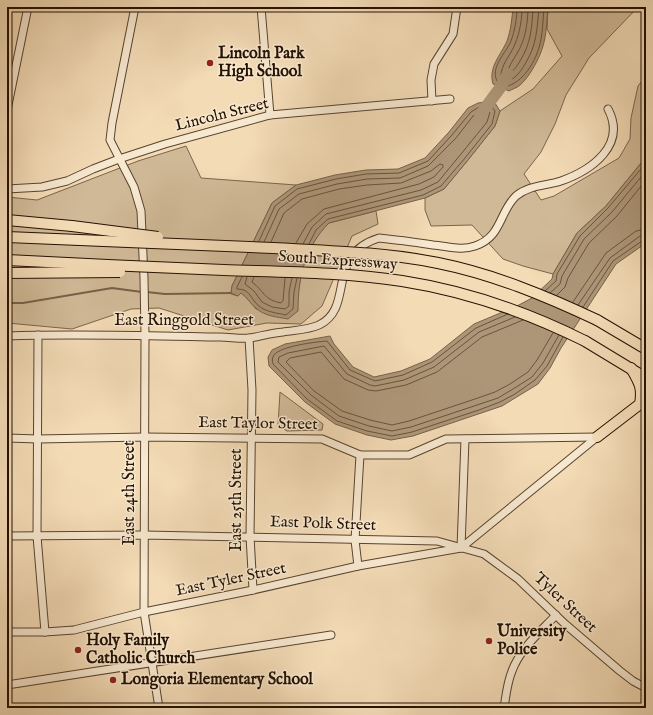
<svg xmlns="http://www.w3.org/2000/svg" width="653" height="715" font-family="'IM FELL English',serif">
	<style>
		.green { fill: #d0b997; stroke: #7a654c }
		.water { fill: #ad9678; stroke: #766148 }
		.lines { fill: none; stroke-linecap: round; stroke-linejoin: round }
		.shore { stroke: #68543c; stroke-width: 1 }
		.stream { stroke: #766148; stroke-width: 2 }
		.river { stroke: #ad9678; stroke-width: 12 }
		.minor-casing { stroke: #58442e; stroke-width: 9 }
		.highway-casing { stroke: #241100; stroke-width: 12 }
		.minor { stroke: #f7e8d0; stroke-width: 7 }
		.highway { stroke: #f3dbb6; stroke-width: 10 }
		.highway-bridge-casing { stroke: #241100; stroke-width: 12; stroke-linecap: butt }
		.highway-bridge { stroke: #f3dbb6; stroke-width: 10 }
		.poi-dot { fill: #8f2418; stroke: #f7e8d0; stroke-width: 1.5 }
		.labels { text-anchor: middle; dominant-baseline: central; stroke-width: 3; stroke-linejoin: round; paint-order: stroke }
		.poi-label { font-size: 16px; font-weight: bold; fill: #241100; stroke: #f7e8d0; text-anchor: start }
		.street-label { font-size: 16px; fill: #241100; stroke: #f7e8d0 }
	</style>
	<rect width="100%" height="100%" fill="#f3dbb6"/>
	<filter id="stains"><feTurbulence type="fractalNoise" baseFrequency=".005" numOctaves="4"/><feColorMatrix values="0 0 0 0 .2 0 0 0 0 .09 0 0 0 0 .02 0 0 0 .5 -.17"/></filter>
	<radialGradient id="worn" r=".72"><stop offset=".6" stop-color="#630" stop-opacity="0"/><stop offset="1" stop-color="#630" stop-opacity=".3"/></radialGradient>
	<g class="green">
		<polygon points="548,7 638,7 589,58 566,95 555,124 541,152 524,174 541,200 554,196 619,158 630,139 631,118 638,86 646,76 646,157 606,206 577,233 553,274 523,266 503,259 472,225 431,226 425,210 425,198 444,189 468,160 495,126 500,111 533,89 562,56 547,29"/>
		<polygon points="186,146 201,178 296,185 272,203 232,286 231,294 238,296 241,293 248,297 256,309 297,311 298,292 304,260 319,233 329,223 376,211 378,224 352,236 322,306 301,324 267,323 228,330 159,308 131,309 72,329 7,323 7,197 37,200 138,161"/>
		<polygon points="280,392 323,424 322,430 287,431 278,425"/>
	</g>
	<g class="water">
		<path d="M513 7H548C546 34 546 47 532 70 529 75 524 82 520 85 517 88 512 89 509 91L493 84C488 67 501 55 507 41 511 30 512 18 513 7Z"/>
		<path d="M486 102 495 103 500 111 495 126 468 160 444 189 425 198 329 223C305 247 298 277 298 311L288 319C277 317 265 316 257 309 251 305 248 298 241 293L238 296 231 293 232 286 272 203 296 185 335 175 366 170 398 169 425 158 449 132 468 108 478 103Z"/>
		<polygon points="646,157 646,243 616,264 561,348 550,368 538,384 502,406 413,436 391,440 367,435 335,424 305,402 269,366 268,357 272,350 285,344 330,336 334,344 353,367 374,377 401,371 430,359 474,324 517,306 532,298 552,279 553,274 577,233 606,206"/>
	</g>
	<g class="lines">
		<g class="shore">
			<path d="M517 7C517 18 515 30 511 41 506 53 490 67 497 81L508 86C526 80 538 57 541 39 543 28 543 18 544 7"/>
			<path d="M522 7C522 19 520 32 515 44 511 55 500 65 501 78L508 81C516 78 521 71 525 64 537 45 537 29 539 7"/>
			<path d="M528 7C528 20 526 36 520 48 516 56 511 62 508 70L509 73C514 71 517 66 520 61 531 43 532 28 533 7"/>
			<polyline points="259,241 275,206 297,189 336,179 366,174 399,173 428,161 452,135 471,112 479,107 486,106 492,107 495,111 492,124 465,158 441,186 423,195 328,219 316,230 309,244"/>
			<polyline points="264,242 279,209 299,194 337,184 367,179 400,178 428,166 456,138 473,116 481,112 486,111 490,112 487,122 461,154 438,182 421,190 326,214 312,227 303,244"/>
			<polyline points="271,242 284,213 302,199 339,189 367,185 401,183 431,171 440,164 443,165 443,167 434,177 419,184 324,209 307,224 296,243"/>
			<path d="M242 277 237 287V289C251 289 250 299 259 306 266 312 277 313 286 315L293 309 294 292 297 278"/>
			<polyline points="247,277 245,284 254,291 262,302 272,307 285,309 289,306 289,292 292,278"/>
			<path d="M254 277 252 282C264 291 264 300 281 303L283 301 285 278"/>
			<polyline points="545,291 556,281 557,274 580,236 608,208 646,163"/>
			<polyline points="550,293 560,284 562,276 584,239 612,212 646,171"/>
			<polyline points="557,295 565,287 568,278 589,243 617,216 646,180"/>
			<polyline points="573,302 606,253 636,231 646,229"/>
			<polyline points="578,305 610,258 640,236 646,235"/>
			<polyline points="583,307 613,261 642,241 646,240"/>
			<path d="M508 314 476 328 432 362 403 375 375 381 350 370 327 341C315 342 281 346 274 355 272 358 272 360 273 364L307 399 337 421 367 431 392 436 412 432 479 410 500 402 515 394 535 380 547 366 563 337"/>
			<polyline points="515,317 479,332 434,367 404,380 375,386 370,385 347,374 324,346 288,353 279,357 278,362 311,395 339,416 369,426 392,431 411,427 498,398 513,389 532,377 543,363 559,335"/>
			<polyline points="523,320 482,337 437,372 406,385 376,391 368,390 344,379 321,352 290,358 286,362 314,391 342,411 370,420 392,425 409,421 475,399 495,392 510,384 528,372 537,360 553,333"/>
		</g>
		<g class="stream">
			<polyline points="147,292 165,294 231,293"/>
			<polyline points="7,303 23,303 112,288 142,292"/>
		</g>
		<polyline class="river" points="480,115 500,88 508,74"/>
		<g class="minor-casing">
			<g id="minor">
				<polyline points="135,7 112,123 110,140 134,187 141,211 144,278 145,336 144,612 159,708"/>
				<polyline points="261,7 270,115"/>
				<polyline points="432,101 431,80 434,64 453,34 457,7"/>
				<polyline points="7,110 28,7"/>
				<polyline points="7,189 42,187 67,181 93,169 119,159 165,144 270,115 450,99"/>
				<polyline points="38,335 37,536 45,632"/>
				<path d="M7 336C59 334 110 335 162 336 181 336 201 337 220 337 230 337 240 339 250 338 261 336 272 333 283 332 295 330 308 330 319 325 356 307 324 255 379 238 397 240 415 242 433 245 447 246 461 251 475 246 502 237 499 212 516 196 529 185 546 186 561 181 592 170 627 145 608 109"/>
				<polyline points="249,338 252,390 250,536 253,590"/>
				<polyline points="7,438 38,439 144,437 322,439 360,455 409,455 446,439 597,437"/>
				<polyline points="7,536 144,535 437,541 484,554 518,579 565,624 620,671 633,681 646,688"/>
				<polyline points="461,548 465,439"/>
				<polyline points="358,566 355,540 360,455"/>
				<polyline points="7,632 45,632 74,630 144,612 253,590 358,566 461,548 597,437"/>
				<polyline points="7,685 331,635"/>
				<path d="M504 708C506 696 507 683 512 671 520 649 540 632 556 615"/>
			</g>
		</g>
		<g class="highway-casing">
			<g id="highway">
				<polyline points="597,320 646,349"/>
				<polyline points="585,341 646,378"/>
				<path d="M597 437 640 404C643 387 639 382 631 368"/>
			</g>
		</g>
		<use href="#minor" class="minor"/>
		<use href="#highway" class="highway"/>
		<g class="highway-bridge-casing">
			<g id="highway-bridge">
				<polyline points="7,220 72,226 158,237"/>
				<path d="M7 237C96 241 184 244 273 248 328 251 383 252 438 263 493 274 546 296 597 320"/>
				<path d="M7 260C79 264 152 267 224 270 283 272 343 272 402 281 466 291 527 312 585 341"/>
				<polyline points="7,273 120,272"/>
			</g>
		</g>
		<use href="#highway-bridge" class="highway-bridge"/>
	</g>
	<g class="poi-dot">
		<circle cx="210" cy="63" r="4"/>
		<circle cx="489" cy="641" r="4"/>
		<circle cx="78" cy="650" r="4"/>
		<circle cx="113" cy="680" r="4"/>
	</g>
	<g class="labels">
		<g class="poi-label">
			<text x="218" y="54">Lincoln Park<tspan x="218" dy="18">High School</tspan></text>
			<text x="497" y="632">University<tspan x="497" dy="18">Police</tspan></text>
			<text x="86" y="641">Holy Family<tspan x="86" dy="18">Catholic Church</tspan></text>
			<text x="121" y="680">Longoria Elementary School</text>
		</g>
		<g class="street-label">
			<text transform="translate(222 115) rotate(-14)">Lincoln Street</text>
			<text transform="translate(338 261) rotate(4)">South Expressway</text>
			<text x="184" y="321">East Ringgold Street</text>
			<text transform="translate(258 424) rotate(1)">East Taylor Street</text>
			<text transform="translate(130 493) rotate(-90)">East 24th Street</text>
			<text transform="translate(237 500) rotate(-90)">East 25th Street</text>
			<text transform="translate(323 524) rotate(2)">East Polk Street</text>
			<text transform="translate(231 580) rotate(-12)">East Tyler Street</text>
			<text transform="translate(565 603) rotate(43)">Tyler Street</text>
		</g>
	</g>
	<rect width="653" height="715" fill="none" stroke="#f3dbb6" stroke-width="24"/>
	<rect x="8" y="8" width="637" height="699" fill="none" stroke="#241100" stroke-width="2"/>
	<rect x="12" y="12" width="629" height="691" fill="none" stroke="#241100"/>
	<rect width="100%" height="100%" filter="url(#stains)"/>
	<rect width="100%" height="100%" fill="url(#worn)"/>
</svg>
